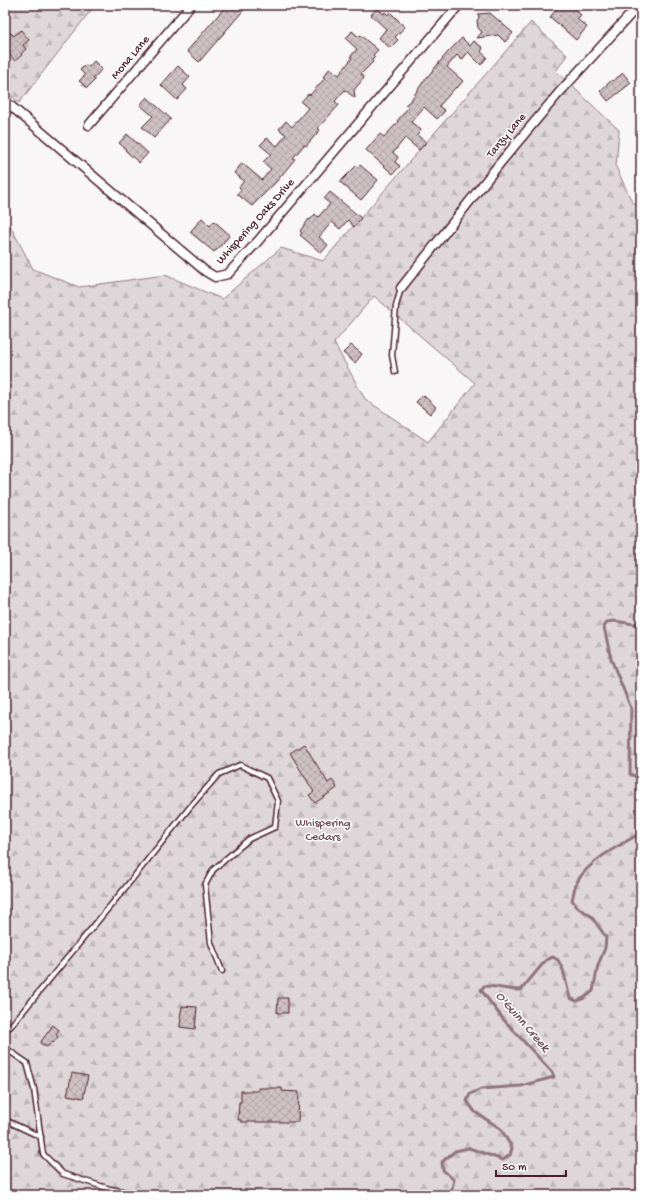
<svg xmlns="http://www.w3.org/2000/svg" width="646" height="1200" font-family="'Gochi Hand',sans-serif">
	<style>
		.forest { fill: url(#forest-firs); stroke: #947a82; fill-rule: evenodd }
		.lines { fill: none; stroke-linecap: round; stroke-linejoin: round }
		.stream { stroke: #8f747b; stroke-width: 3 }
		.building { fill: url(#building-cross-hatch); stroke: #4a1f2b }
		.service-casing { stroke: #4a1f2b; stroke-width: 7 }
		.minor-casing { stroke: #4a1f2b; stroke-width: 11 }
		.service { stroke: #fff; stroke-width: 4 }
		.minor { stroke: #fff; stroke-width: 8 }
		.labels { text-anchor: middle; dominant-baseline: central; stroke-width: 3; stroke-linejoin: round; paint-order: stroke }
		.street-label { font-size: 12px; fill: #4a1f2b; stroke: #fff }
		.park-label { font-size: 12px; fill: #6f4d56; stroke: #fff }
		.water-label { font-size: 13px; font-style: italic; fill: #72515a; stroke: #fff }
	</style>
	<defs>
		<pattern id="forest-firs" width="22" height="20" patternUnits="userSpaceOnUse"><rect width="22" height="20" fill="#ded6d9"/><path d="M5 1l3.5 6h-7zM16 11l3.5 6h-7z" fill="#c0b7ba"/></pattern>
		<pattern id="building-cross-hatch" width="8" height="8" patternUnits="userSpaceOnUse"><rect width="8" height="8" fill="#cdc1c4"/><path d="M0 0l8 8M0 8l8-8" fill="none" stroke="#b2a5a9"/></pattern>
	</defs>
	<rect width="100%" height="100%" fill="#f8f6f7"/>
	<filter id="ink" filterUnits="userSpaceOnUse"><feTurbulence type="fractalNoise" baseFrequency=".025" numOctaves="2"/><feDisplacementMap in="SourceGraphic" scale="8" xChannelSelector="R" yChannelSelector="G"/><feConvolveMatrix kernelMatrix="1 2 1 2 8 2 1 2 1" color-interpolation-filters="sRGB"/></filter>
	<g filter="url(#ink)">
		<g class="forest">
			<polygon points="5,5 95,5 19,103 5,91"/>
			<path d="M531 22 567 55 556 71 619 130 616 167 632 202 641 206V1195H5V216L33 269 79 287 165 275 222 299 281 248 323 261ZM374 296 475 383 428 442 365 399 334 343Z"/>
		</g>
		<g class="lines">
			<g class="stream">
				<polyline points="641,625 614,621 607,622 604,627 611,659 631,708 630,774 641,779"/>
				<path d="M447 1195 452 1188 454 1180 443 1170 442 1162 455 1151 469 1148 503 1160 510 1155 512 1148 501 1129 475 1112 467 1101 470 1094 481 1089 521 1086 554 1077 552 1072 503 1019 481 990 484 986C496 986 508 990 521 990L546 960 553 957 558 960 563 970 570 998 577 1001 584 998 593 991 598 965 605 948 606 937 591 916 577 907 572 900C574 894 574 887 577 882 589 860 620 845 641 833"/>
			</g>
		</g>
		<g class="building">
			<polygon points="227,5 248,5 199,62 187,51"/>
			<polygon points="560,5 569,5 581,15 577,19 587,27 576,40 550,17"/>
			<polygon points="377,8 384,14 385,12 388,15 390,12 405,27 395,37 398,40 390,48 379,38 386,29 371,15"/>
			<polygon points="490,13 513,33 505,42 498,35 477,38 482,32 478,28 477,20 479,18 478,14"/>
			<polygon points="21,30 29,40 23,45 26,49 21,54 22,55 15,61 9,54 5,57 5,38 11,33 14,36"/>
			<polygon points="352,31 359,37 360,35 378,50 373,55 375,57 372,60 373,62 361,74 364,78 354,90 355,98 345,90 335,101 339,105 318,128 320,130 306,146 304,145 293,158 295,159 276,182 252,206 237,194 241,189 239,187 244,181 234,173 242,163 262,180 271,169 263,162 271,154 260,145 267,138 277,146 286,135 279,129 286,121 292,127 308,108 301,102 308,94 310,95 325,78 323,77 330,68 339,75 352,58 350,57 357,49 346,39"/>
			<polygon points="462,38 470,46 474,41 483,48 481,52 487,57 481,65 468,52 462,60 457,55 447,67 463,81 457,88 456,87 439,106 445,111 437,119 424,107 411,122 421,130 417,135 426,142 419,150 405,138 393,153 398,157 395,162 400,166 393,174 366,150 380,134 384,137 398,122 397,121 408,108 405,105 411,100 423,82 448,52"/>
			<polygon points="94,61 102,69 93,79 95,80 87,88 79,81 85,75 80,70 86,64 89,67"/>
			<polygon points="178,66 190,77 183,85 187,89 177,100 161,85"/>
			<polygon points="623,73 631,83 608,101 600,91 612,80 613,81"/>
			<polygon points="147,97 171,119 154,138 142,127 153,116 140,105"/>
			<polygon points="127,134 148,153 139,163 125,150 126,149 119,143"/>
			<polygon points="360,165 378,180 361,200 340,182 356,166 358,167"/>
			<polygon points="330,192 361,218 354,227 348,220 340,229 332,222 319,237 328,245 321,253 300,235 302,233 300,231 309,219 310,220 315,214 318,217 330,204 324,199"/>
			<polygon points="202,218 210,226 214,221 230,235 217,250 216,250 214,252 190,232"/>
			<polygon points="351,345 362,354 355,363 343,353"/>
			<polygon points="423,395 436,407 430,414 416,402"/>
			<polygon points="304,744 328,783 332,780 337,788 315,803 309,795 314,792 290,753"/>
			<polygon points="278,998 288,998 288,1013 277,1013"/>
			<polygon points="182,1006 197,1007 195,1029 180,1027 181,1018 180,1018"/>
			<polygon points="53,1025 59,1030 56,1035 58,1037 53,1043 51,1042 47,1047 40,1043"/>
			<polygon points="72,1073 88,1076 83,1098 67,1095"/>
			<polygon points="258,1088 282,1088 282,1091 299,1092 298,1122 241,1122 241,1120 238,1120 239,1102 241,1102 241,1091 258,1091"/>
		</g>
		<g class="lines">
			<g class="service-casing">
				<g id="service">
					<polyline points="395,372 392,355 396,306 401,288"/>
					<polyline points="5,1030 10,1027 125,888 190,807 219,774 240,765 267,778 278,801 275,827 249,839 213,870 205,885 211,943 222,971"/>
					<polyline points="5,1048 27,1063 34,1089 43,1154 63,1174 110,1189 143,1195"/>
					<polyline points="5,1120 41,1137"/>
				</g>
			</g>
			<g class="minor-casing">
				<g id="minor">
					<polyline points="5,101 205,271 215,277 228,274 258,241 459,5"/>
					<polyline points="89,125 191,5"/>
					<polyline points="401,288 500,163 558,94 639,5"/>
				</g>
			</g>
			<use href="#service" class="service"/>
			<use href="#minor" class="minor"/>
		</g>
	</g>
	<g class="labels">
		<g class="street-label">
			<text transform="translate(131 58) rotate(-50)">Mona Lane</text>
			<text transform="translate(507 136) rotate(-50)">Tanzy Lane</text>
			<text transform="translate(256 222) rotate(-48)">Whispering Oaks Drive</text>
		</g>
		<g class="park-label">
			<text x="323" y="824">Whispering<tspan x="323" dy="14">Cedars</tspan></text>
		</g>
		<g class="water-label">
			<text transform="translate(522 1022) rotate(49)">O'Guinn Creek</text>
		</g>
	</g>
	<rect width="646" height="1200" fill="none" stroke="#fff" stroke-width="20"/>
	<rect x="10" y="10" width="626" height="1180" fill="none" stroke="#4a1f2b" stroke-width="1.5" filter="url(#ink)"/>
	<path d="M496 1170v6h70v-6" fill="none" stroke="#4a1f2b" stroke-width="2"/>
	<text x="502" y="1170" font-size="12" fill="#4a1f2b" stroke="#ffffff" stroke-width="3" paint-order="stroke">50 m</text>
</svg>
